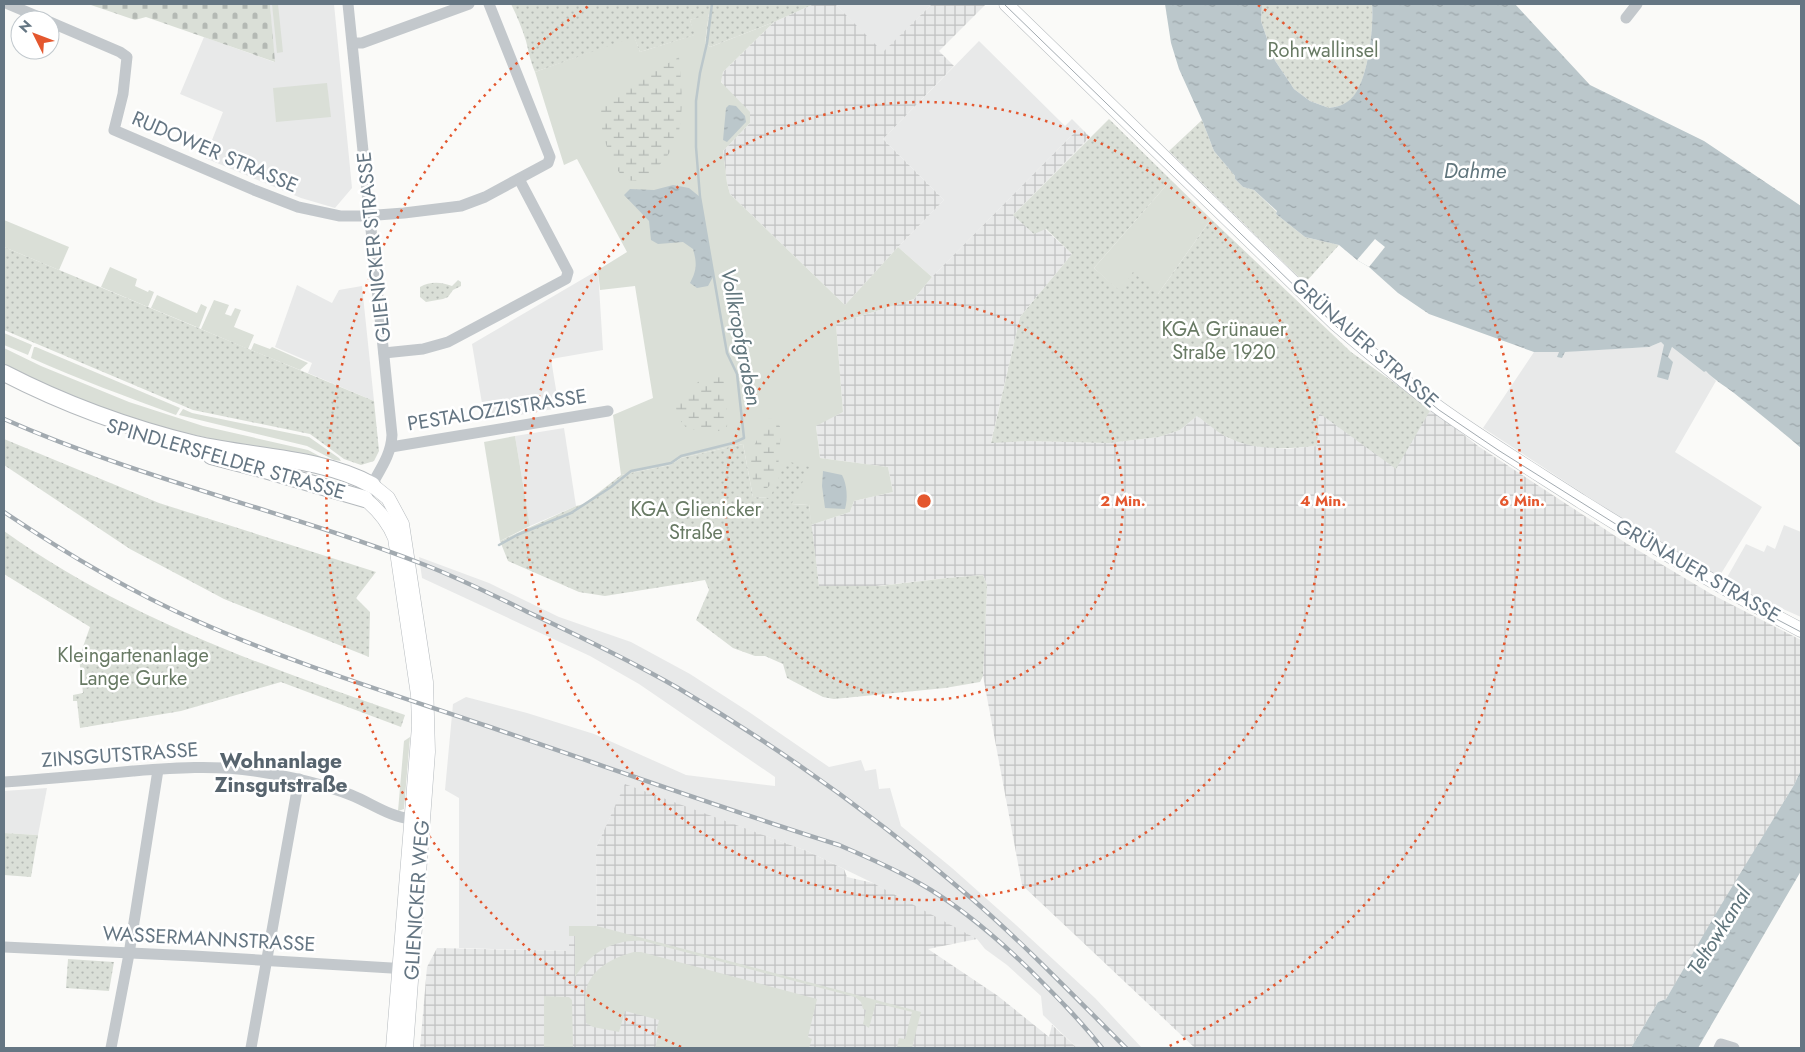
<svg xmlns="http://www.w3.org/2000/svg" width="1805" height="1052" font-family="Jost,sans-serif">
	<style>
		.built { fill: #e8e9e9 }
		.industrial { fill: url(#industrial-grid) }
		.grass { fill: #dadfd7 }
		.wetland { fill: url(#wetland-marsh) }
		.cemetery { fill: url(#cemetery-stones) }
		.park { fill: url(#park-dots) }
		.water { fill: url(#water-ripples) }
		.pier { fill: #fafaf8 }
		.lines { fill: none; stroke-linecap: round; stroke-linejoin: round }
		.stream { stroke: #bbc7cb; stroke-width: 2.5 }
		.major-casing { stroke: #b5babe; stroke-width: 15 }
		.highway-casing { stroke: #b4b9bd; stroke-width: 18 }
		.minor { stroke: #c3c8cc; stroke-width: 11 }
		.major { stroke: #fff; stroke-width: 14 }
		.highway { stroke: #fff; stroke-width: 16 }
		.tram { stroke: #a2aab0; stroke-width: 1 }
		.rail-casing { stroke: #a2aab0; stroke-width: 4.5 }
		.rail { stroke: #fff; stroke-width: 2.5; stroke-dasharray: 8; stroke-linecap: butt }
		.ring { fill: none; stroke: #e4572e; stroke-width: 2.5; stroke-dasharray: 2.5 5 }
		.labels { text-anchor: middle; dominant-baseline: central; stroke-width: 5; stroke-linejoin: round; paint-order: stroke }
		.park-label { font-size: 20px; fill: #687a64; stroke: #fff }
		.street-label { font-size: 20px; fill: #657683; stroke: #fff }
		.water-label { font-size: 21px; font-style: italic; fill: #60757c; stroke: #fff }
		.neighbourhood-label { font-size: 21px; font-weight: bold; fill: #57646e; stroke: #fff }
		.centre { fill: #e4572e; stroke: #fff; stroke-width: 2.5 }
		.ring-label { font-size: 15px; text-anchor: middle; font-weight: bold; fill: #e4572e; stroke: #fff; stroke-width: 5; stroke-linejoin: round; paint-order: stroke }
	</style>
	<defs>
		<pattern id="industrial-grid" width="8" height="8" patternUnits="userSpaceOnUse" patternTransform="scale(1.25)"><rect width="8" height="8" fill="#e8e9e9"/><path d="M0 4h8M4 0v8" fill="none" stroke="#c0c1c2"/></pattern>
		<pattern id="wetland-marsh" width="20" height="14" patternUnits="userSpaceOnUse" patternTransform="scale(1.25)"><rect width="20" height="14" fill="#dadfd7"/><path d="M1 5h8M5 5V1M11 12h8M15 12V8" fill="none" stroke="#b4b9b4"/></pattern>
		<pattern id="cemetery-stones" width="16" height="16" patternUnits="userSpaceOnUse" patternTransform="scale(1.25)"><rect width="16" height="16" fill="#dadfd7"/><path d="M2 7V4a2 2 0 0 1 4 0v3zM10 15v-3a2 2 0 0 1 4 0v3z" fill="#b4b9b4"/></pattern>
		<pattern id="park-dots" width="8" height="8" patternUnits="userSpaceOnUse" patternTransform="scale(1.25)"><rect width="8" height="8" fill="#dadfd7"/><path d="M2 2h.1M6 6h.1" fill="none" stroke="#b4b9b4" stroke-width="1.8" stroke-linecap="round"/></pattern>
		<pattern id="water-ripples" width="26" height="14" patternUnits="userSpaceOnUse" patternTransform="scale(1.25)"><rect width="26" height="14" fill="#bbc7cb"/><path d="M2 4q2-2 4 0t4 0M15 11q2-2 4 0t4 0" fill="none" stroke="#9ca6aa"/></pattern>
	</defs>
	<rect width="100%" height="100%" fill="#fafaf8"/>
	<g class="built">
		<polygon points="270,4 334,4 352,188 335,208 301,198 205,158 223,112 180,94 204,37 274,62"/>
		<polygon points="835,4 932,4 883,53"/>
		<polygon points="979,41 1065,126 1072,119 1080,127 932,277 898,247 944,200 883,139"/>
		<polygon points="598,270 603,350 551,359 559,408 485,421 472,344"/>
		<polygon points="297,285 332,303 339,290 362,286 374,401 308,373 312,363 275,347"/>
		<polygon points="1661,342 1664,345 1668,357 1672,347 1704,372 1706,370 1716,381 1675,452 1762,507 1719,577 1633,526 1483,428 1534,352 1557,352 1649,347"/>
		<polygon points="564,428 576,506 530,526 515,436"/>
		<polygon points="1784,525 1801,532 1801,617 1756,597 1725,581 1746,544 1764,552 1767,545 1775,549"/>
		<polygon points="419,557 489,583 559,617 631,642 690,674 749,712 829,767 861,760 865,771 876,769 879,789 890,788 901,826 952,868 1016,925 1095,998 1142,1048 1077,1048 1043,1015 1041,996 1007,965 985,949 977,939 918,909 873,883 807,851 625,785 596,848 597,926 569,951 459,948 459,798 445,790 453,704 466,697 527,713 594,734 686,775 775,786 775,777 639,684 590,656 422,578"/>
		<polygon points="47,788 38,835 4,833 4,791"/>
	</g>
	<g class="industrial">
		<polygon points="814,4 835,4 883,52 932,4 986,4 939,51 954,66 883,139 944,200 898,247 845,305 730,194 727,183 723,151 750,123 721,81 723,72 774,22"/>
		<polygon points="1080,127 1090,137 1013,215 1045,229 1072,254 1020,317 991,442 1027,441 1109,443 1159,437 1180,430 1197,416 1228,438 1255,446 1286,449 1317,446 1319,412 1431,409 1478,446 1626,543 1713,595 1801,640 1801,770 1794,785 1666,999 1658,1002 1631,1048 1195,1048 1022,885 983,676 987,585 983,575 947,578 876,586 819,586 811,525 850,512 854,501 893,492 888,467 820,458 816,425 843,412 836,324 914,299 932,277"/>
		<polygon points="625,784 807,851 844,869 847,877 873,883 977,939 928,949 998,996 1049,1037 1052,1025 1077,1048 420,1048 427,967 437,948 569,951 569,926 597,926 596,848"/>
	</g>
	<g class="grass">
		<polygon points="272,4 278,4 283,52 277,53"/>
		<polygon points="709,13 705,43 710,47 774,22 723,72 721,82 750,112 750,123 723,151 727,183 730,194 845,305 898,247 932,277 914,299 836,324 843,412 816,426 820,458 888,467 893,492 854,501 850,512 811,525 809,504 791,505 770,498 753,497 743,444 681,458 670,465 621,475 613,415 653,398 635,286 600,290 598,270 627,252 577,159 564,165 535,72 634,36 640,52 694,35 690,20"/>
		<polygon points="327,83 331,117 276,122 273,88"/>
		<polygon points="1171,180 1211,219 1158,294 1120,292 1094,268"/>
		<polygon points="4,220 69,247 59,270 4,247"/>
		<polygon points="110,267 137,279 135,286 148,292 149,290 154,292 148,307 101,287"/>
		<polygon points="157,295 197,313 201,304 207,307 199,328 151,308"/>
		<polygon points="214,300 229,305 225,314 231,316 235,308 241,310 234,327 254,335 248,349 201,329"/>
		<polygon points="4,333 32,345 28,355 4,345"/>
		<polygon points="254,343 270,349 272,347 308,363 300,370 251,350"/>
		<path d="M34 347H36L180 408 176 415C127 397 78 379 31 358Z"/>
		<polygon points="4,348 41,366 129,402 203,426 308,450 338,466 153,426 107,410 4,368"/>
		<polygon points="183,409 192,413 309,437 339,458 341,461 334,460 307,446 179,415"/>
		<polygon points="515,436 530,526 500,541 484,442"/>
		<polygon points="410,737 404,809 398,811 404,741"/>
		<path d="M569 926H597L921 1012 912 1048 897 1047 899 1038 905 1039 912 1012 876 1003 869 1028 863 1024 866 1010 863 1009 861 1002 855 997 643 941C614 939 591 952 575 977V936H569Z"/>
		<path d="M634 952H641L817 999 808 1037 812 1039 809 1048H655L659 1033 656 1032 659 1020 625 1011 619 1032 593 1027 586 1023C586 1013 584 1001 586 991 590 969 614 957 634 952Z"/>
		<polygon points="544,996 569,997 572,1000 573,1048 544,1048"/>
	</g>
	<g class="wetland">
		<path d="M679 57C681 81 684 108 679 131 677 144 666 160 655 169 650 174 644 181 636 181 611 182 602 130 599 111L619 91Z"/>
		<polygon points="716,373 723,379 725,387 725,403 729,420 726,429 711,433 701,430 688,430 680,420 675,406 700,380"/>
		<path d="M770 418C775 420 779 423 781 429 782 433 780 440 780 445 779 460 778 489 759 491L754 489 750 454 763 428V420Z"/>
	</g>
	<polygon class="cemetery" points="88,4 270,4 275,62 146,17 135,20"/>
	<g class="park">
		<path d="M511 4H814L774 22 710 47 705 43 709 14 690 20 695 35 640 52 634 37 535 72C530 60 529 53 526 41 522 28 517 16 511 4Z"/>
		<path d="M1262 4H1372C1374 26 1368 90 1347 103 1342 106 1334 107 1329 108L1310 101 1294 89 1274 59 1261 21Z"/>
		<path d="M1109 119 1171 180 1094 268 1120 291 1133 272 1158 294 1211 219 1351 352 1431 409 1396 469 1319 413 1317 446C1287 449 1257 451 1229 438 1218 433 1207 423 1197 416L1180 430 1159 437 1109 443 1027 441 991 443 1020 317 1072 254 1046 229 1034 234 1013 215Z"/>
		<polygon points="1202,120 1214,151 1235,176 1235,179 1243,187 1254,190 1277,212 1276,214 1305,237 1339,245 1305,283 1169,151"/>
		<polygon points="4,247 374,401 379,451 374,461 361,465 344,459 310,434 193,410 4,330"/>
		<path d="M458 280 461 282V286L453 290 448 297 443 299 426 302 420 297V287C430 281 442 282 452 286Z"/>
		<polygon points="4,439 159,503 376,572 356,598 370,612 369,657 224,599 130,549 4,465"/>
		<polygon points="743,444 753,497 770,498 786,461 810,467 791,505 809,504 819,586 879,586 947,578 983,575 987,585 983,676 980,682 945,688 834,699 823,697 787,678 783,664 765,656 755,656 733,648 696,620 709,590 705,580 605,596 579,592 508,561 500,541 576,506 584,504 621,475 670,465 681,458"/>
		<path d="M4 531C125 618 266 667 405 715L401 727 281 682 181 711 80 728 77 701H73V695L83 693 79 658 90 627 4 574Z"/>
		<polygon points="4,833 38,835 31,877 4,875"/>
		<polygon points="68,959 114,962 109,991 66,988"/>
	</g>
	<g class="water">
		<path d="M1165 4H1262L1261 21 1274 59 1294 89 1310 101 1329 108C1334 107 1342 106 1347 102 1368 90 1374 26 1372 4H1515L1590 85 1704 141 1801 206V448C1779 429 1756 411 1734 393 1724 385 1714 380 1706 371L1704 372 1672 347 1668 357 1673 362 1668 380 1657 377 1664 345 1661 342 1649 347 1565 352 1562 358 1557 357 1559 352H1534L1429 314 1398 293 1369 267 1357 260 1339 245 1305 237 1276 214 1277 211 1254 190 1243 187 1235 179V176L1214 151 1202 120 1179 69 1171 43Z"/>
		<polygon points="729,105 736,106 745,116 746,122 727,142 723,140 726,108"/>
		<path d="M673 185 689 188 700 197 714 275 708 286 697 288 690 283C697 270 697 263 693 249L683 242 658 244 651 240 649 221 624 195 630 189 654 190Z"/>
		<path d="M823 471 842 475C847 484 848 499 845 509L825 508 822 486Z"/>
		<polygon points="1801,770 1801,871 1698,1048 1631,1048 1658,1002 1666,999 1718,910 1794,785"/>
	</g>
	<polygon class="pier" points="1375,239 1385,247 1369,267 1357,260"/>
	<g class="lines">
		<polyline class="stream" points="499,545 517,535 571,513 611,487 631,471 671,463 681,456 733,443 744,438 737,374 727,353 724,336 700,197 696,147 696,101 700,73 707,43 712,4"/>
		<g class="major-casing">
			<g id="major">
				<path d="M1006 4 1336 324C1370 353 1403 381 1439 408 1485 441 1534 471 1582 502 1654 547 1726 591 1801 630"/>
				<polyline points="372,485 388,498 402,524 426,682 428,752 406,1048"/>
				<path d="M365 499C379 510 388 521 395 538L418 695 419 726 393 1048"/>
			</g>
		</g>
		<g class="highway-casing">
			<g id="highway">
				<path d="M4 373C64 404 130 428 195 444 251 457 322 457 372 485"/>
				<polyline points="211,456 265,470 365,499"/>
			</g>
		</g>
		<g class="minor">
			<polyline points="8,4 46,20"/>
			<path d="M348 4 392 435C391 457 378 472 369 490"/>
			<polyline points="1626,18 1637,4"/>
			<polyline points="50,22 120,52 127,57 123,94 114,130 254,190 298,207 340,216 364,216 404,213 461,206 485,197 548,163 550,157 489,4"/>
			<polyline points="353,43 362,43 469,4"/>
			<polyline points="384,353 423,349 448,342 566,279 568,272 519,179"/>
			<polyline points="391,447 608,411"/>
			<path d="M4 782C47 779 90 775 133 771 174 768 214 765 255 771 287 776 320 783 351 795 371 803 390 817 411 819"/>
			<polyline points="4,947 194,956 408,969"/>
			<polyline points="111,1048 129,954 158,770"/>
			<polyline points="251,1048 299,779"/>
			<polyline points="1719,1048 1721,1044 1734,1048"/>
		</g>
		<use href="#major" class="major"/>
		<use href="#highway" class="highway"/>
		<polyline class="tram" points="1004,4 1340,330 1439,410 1498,450 1719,589 1801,632"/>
		<g class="rail-casing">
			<g id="rail">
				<path d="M4 419C140 479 286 511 425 565 461 579 497 597 532 614 581 637 631 661 678 688 782 749 879 819 971 898 1025 945 1075 997 1126 1048"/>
				<path d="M4 512C65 553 129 591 197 621 291 663 390 693 487 726 604 766 721 808 839 845 866 857 893 868 919 883 960 906 996 937 1030 970 1055 995 1080 1020 1102 1048"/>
			</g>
		</g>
		<use href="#rail" class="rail"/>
	</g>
	<g class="ring">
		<circle cx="924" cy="501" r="199"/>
		<circle cx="924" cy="501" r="399"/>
		<path d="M681 1047A598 598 0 0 1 590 5M1258 5A598 598 0 0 1 1167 1047"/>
	</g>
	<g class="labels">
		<g class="park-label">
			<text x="1323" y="50">Rohrwallinsel</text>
			<text x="1224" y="329">KGA Grünauer<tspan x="1224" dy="23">Straße 1920</tspan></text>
			<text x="696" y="509">KGA Glienicker<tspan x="696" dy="23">Straße</tspan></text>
			<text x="133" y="655">Kleingartenanlage<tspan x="133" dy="23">Lange Gurke</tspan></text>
		</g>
		<g class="street-label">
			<text transform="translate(215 152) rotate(23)">RUDOWER STRASSE</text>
			<text transform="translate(374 247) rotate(-96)">GLIENICKER STRASSE</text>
			<text transform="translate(1365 343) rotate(41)">GRÜNAUER STRASSE</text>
			<text transform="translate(497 410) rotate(-9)">PESTALOZZISTRASSE</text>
			<text transform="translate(226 459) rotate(16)">SPINDLERSFELDER STRASSE</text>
			<text transform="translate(1698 571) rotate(30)">GRÜNAUER STRASSE</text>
			<text transform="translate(120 755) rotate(-4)">ZINSGUTSTRASSE</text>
			<text transform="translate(417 900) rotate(-86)">GLIENICKER WEG</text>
			<text transform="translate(209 939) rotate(3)">WASSERMANNSTRASSE</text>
		</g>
		<g class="water-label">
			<text x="1475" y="171">Dahme</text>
			<text transform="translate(741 337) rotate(79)">Vollkropfgraben</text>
			<text transform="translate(1719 931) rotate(-58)">Teltowkanal</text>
		</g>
		<g class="neighbourhood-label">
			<text x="281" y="761">Wohnanlage<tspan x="281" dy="24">Zinsgutstraße</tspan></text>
		</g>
	</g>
	<circle cx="924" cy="501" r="8" class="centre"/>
	<g class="ring-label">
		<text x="1123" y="506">2 Min.</text>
		<text x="1323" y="506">4 Min.</text>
		<text x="1522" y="506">6 Min.</text>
	</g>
	<rect width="1805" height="1052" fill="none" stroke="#657683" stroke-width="10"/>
	<g transform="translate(35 35) rotate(312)"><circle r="24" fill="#ffffff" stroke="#c1c8cd"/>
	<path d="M0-4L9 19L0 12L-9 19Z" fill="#e4572e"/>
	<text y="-8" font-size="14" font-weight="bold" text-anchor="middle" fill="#657683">N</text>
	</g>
</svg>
